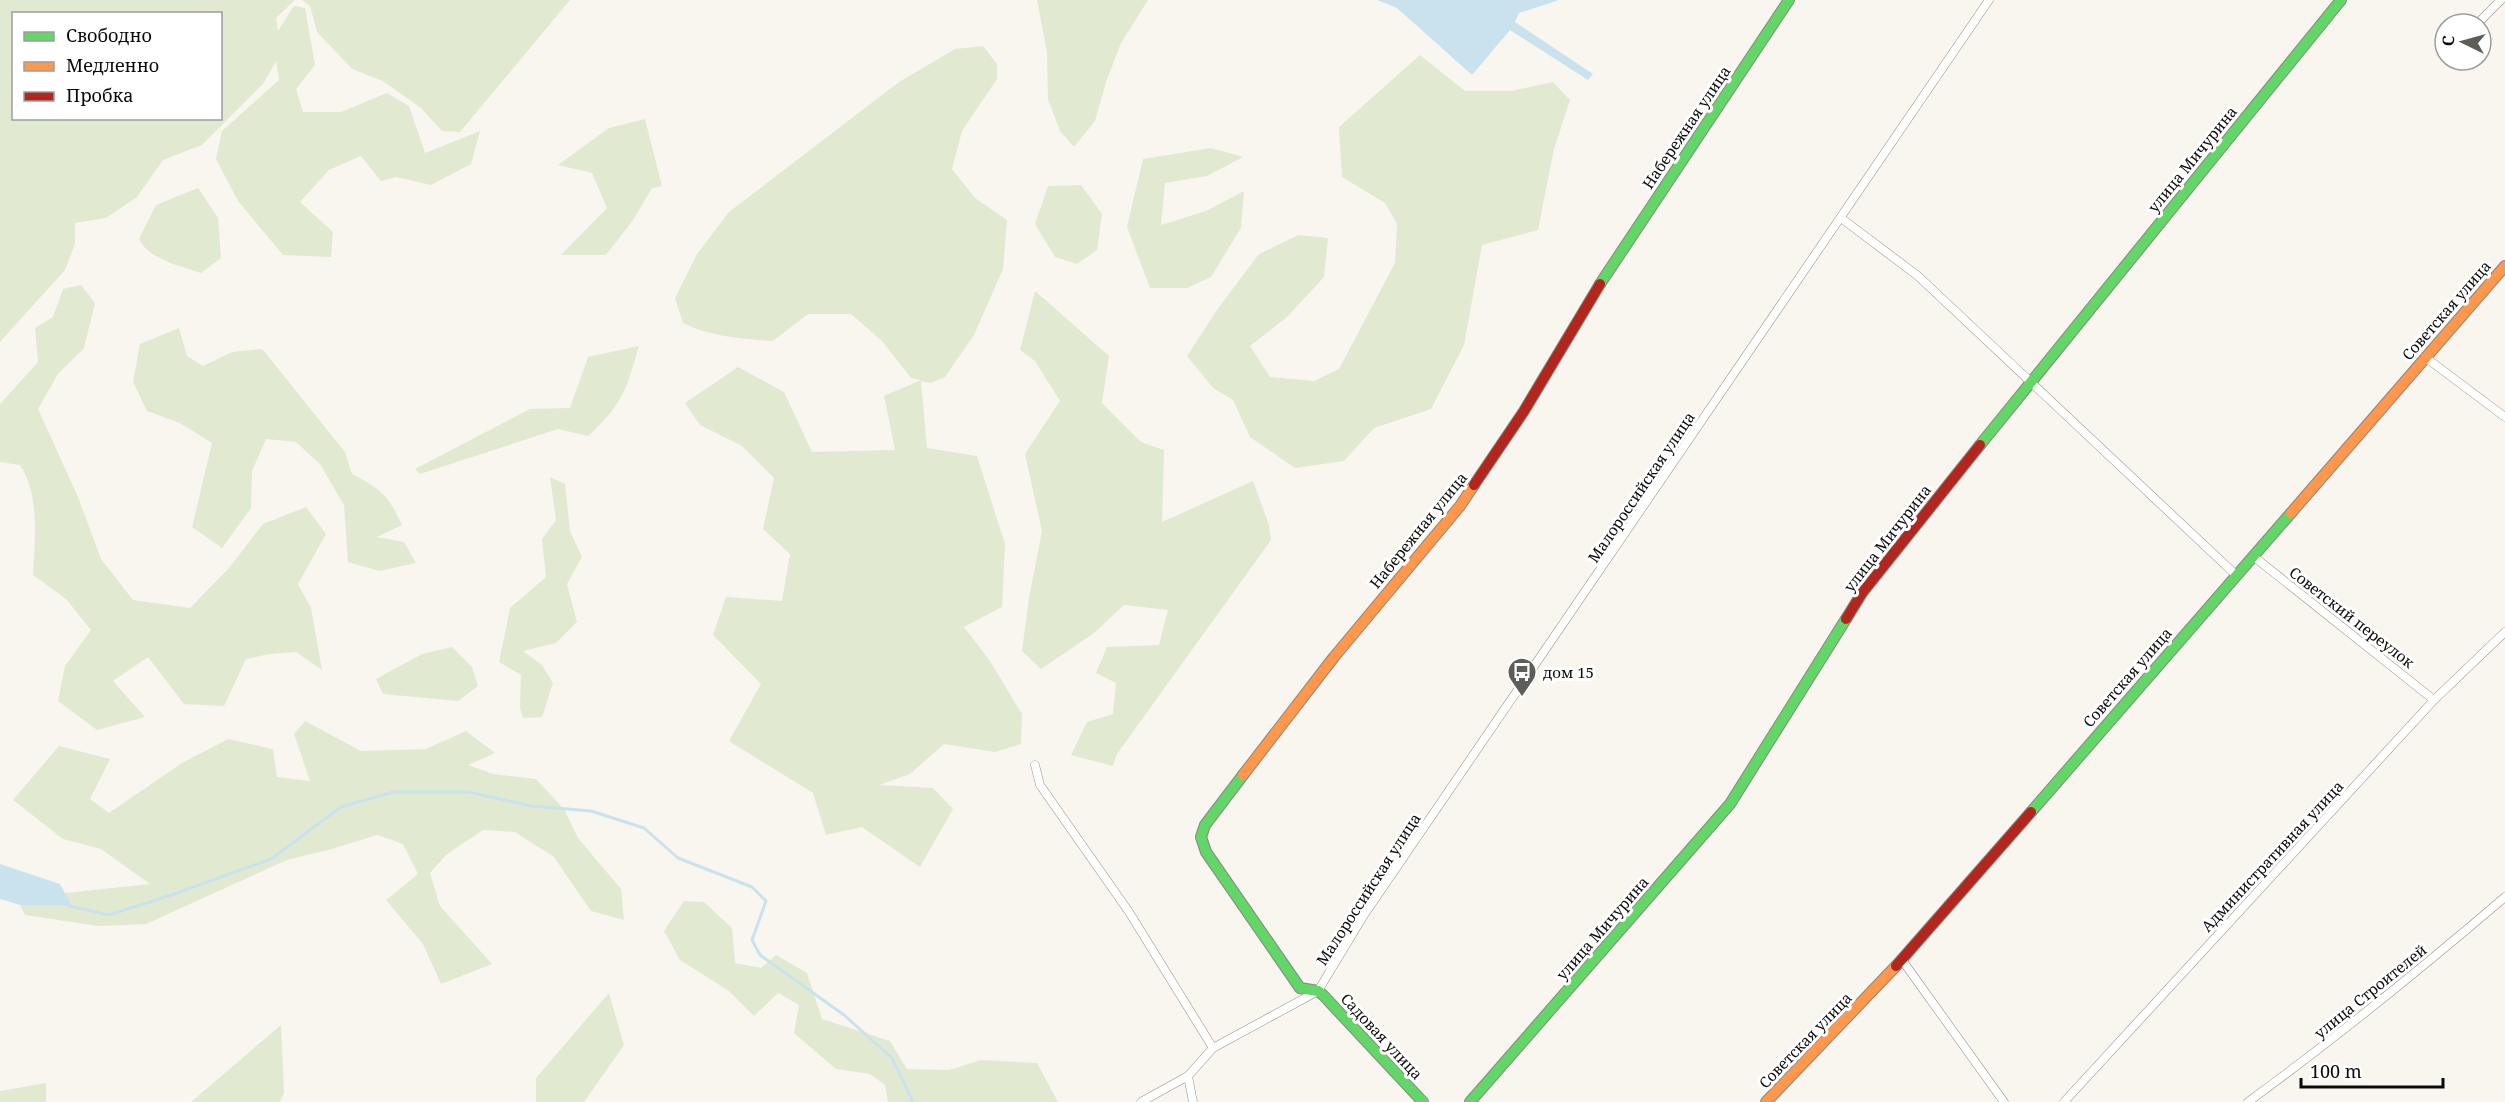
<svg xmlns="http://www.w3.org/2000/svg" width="2505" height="1102" font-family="'Noto Serif',serif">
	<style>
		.green { fill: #e1ead1; fill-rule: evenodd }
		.water { fill: #cae2ed }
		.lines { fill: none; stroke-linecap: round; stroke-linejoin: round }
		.stream { stroke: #cae2ed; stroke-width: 3 }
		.street-casing { stroke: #91908d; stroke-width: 9 }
		.fast-casing { stroke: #888783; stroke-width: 12 }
		.slow-casing { stroke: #888783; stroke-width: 12 }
		.jam-casing { stroke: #888783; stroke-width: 12 }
		.street { stroke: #fefefc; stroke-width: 8 }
		.fast { stroke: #63d668; stroke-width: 10 }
		.slow { stroke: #ff974d; stroke-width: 10 }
		.jam { stroke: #b3261e; stroke-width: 10 }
		.labels { text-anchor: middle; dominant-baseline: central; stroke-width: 6; stroke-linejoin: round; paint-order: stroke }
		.street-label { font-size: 15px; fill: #0a0a0a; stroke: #fff }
		.poi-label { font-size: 15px; fill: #0a0a0a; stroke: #fff; text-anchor: start }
	</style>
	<rect width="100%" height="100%" fill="#f8f6ee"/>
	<g class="green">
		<path d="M0 0H295L276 18 278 31 294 6 305 8 315 65 296 89 303 112H341L387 93 409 106 425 153 480 131 471 164 431 185 396 177 381 181 361 156 329 170 300 202 333 232 331 257 283 255 238 201 216 159 222 131 279 80 276 61 263 84 202 145 163 160 137 197 106 218 75 223V244L65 270 0 342ZM14 14H220V118H14Z"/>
		<polygon points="302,0 570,0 460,132 442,131 421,108 383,81 352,69 317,32 310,6"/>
		<polygon points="1037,0 1148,0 1121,43 1106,82 1095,121 1074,147 1060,131 1048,99 1047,52"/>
		<path d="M983 46 997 64V79L962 131 952 169 975 198 1007 220 1003 269 974 335 945 377 931 383 921 381 927 448 977 456 1005 544 1002 607 964 627 990 661 1022 714 1021 744 995 752 944 744 910 774 879 785 933 788 953 809 920 867 862 827 826 835 813 793 729 741 761 684 713 635 726 597 782 601 790 554 763 529 774 478 742 446 700 425 685 403 738 367 784 392 812 452 895 450 884 396 921 380 911 378 882 341 851 314H808L773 341C743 339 711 337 683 323L675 298 697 254 729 212 899 82 955 49Z"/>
		<polygon points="1420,55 1465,91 1511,91 1553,82 1570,100 1554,149 1538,230 1482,245 1464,345 1431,409 1374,428 1344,461 1295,468 1250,437 1233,400 1213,388 1187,356 1219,307 1259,254 1298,235 1328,238 1324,277 1287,317 1250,346 1270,377 1314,381 1339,369 1395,263 1397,224 1385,203 1342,177 1339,127"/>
		<polygon points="645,119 662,186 652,188 633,220 606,255 561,255 607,208 592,173 558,165 609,128"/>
		<polygon points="1211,148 1243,157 1207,176 1165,183 1161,225 1206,211 1244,191 1241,228 1211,277 1187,288 1150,288 1127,227 1143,159"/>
		<polygon points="1081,185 1102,214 1097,250 1077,264 1055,257 1035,224 1048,186"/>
		<path d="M198 188 218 218 221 258 201 273C181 266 149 260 139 239L156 205Z"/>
		<path d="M81 285 95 303 84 348 58 374 38 409 78 497 101 559 133 600 190 608 229 568 263 524 306 507 326 534 298 584 311 608 322 670 296 652 270 654 246 659 224 706 184 704 148 657 113 681 145 717 97 730 58 701 65 666 91 630 66 599 33 575C35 539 40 495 20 465L0 462V404L38 362 35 328 53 317 63 289Z"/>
		<polygon points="1035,291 1109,356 1102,403 1141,442 1164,450 1162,522 1253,481 1269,525 1271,540 1117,754 1113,766 1071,755 1087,722 1113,714 1116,683 1096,673 1107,647 1159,645 1168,610 1124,605 1094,633 1041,669 1022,651 1029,598 1042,531 1025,454 1060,401 1035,361 1020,350"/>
		<path d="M179 328 187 356 203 366 232 352 261 349 264 351 345 452 352 474C382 490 388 495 402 525L377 537 404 542 416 563 379 571 348 562 344 505 320 464 296 442 266 439 252 471 251 508 222 548 192 527 212 443 180 423 147 411 133 382 140 344Z"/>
		<path d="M639 346C626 390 623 404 588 436L558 429 420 474 415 469 530 409 570 408 588 357Z"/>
		<polygon points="550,477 565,484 570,531 582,557 567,584 577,622 556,643 523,651 542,665 553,683 542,717 523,718 520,708 521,675 499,662 510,608 546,577 542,539 556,520"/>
		<polygon points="452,647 472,667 478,686 458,701 383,694 376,679 422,654"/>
		<polygon points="305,721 361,751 426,749 466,731 495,753 468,765 493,774 536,779 564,809 578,838 621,889 624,920 591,911 554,857 515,832 483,830 447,854 430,873 440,906 492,964 441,984 423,944 386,900 418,874 403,844 377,835 332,849 287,860 146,924 98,926 25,915 20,905 66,905 65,893 150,884 101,849 63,839 13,800 59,746 110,759 90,799 109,813 182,763 228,739 273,749 277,777 310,781 294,734"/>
		<polygon points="684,901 704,902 732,928 735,963 761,968 776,955 807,973 822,1019 890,1041 907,1069 949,1070 981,1060 1037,1063 1058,1102 888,1102 885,1085 870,1074 836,1069 794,1033 799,1005 778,993 754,1016 729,991 680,960 664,931"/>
		<polygon points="609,993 624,1045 584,1102 536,1102 536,1078"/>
		<polygon points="281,1025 284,1093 280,1102 191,1102"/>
		<polygon points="46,1083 46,1102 0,1102 0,1091"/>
	</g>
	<g class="water">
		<polygon points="1377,0 1559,0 1519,13 1515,22 1593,74 1588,80 1510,30 1472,75 1397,8"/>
		<polygon points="0,864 60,884 71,905 20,905 0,899"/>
	</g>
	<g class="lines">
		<polyline class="stream" points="66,905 109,915 171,895 271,859 341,807 393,792 469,792 531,806 591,811 644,828 678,858 752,887 766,901 752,940 760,955 844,1015 892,1058 913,1102"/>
		<g class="street-casing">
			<g id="street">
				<polyline points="2477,24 2501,0"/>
				<polyline points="2442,53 2445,51"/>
				<polyline points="1841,218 1918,276 2236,575"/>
				<polyline points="2425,357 2505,417"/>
				<polyline points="2253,556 2434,700"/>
				<polyline points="1035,765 1040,785 1129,912 1213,1048"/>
				<polyline points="1902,960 2004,1102"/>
				<polyline points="1188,1076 1193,1102"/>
				<polyline points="1141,1102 1188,1076 1213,1048 1318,991 1364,915 1989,0"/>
				<polyline points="2064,1102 2434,700 2505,632"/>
				<path d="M2248 1102C2337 1037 2422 968 2505 897"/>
			</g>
		</g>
		<g class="fast-casing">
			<g id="fast">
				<polyline points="1600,284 1789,0"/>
				<polyline points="1980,445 2341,0"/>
				<polyline points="1243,775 1205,825 1201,837 1206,852 1300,988 1318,991 1323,995 1423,1102"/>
				<polyline points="2031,812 2291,513"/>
				<polyline points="1470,1102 1730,804 1846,619"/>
			</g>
		</g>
		<g class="slow-casing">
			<g id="slow">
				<polyline points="2291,513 2505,266"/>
				<polyline points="1243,775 1334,657 1460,506 1474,485"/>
				<polyline points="1766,1102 1896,966"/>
			</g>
		</g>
		<g class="jam-casing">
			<g id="jam">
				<polyline points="1474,485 1524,411 1600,284"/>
				<polyline points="1846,619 1862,593 1980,445"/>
				<polyline points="1896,966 2031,812"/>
			</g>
		</g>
		<use href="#street" class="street"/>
		<use href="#fast" class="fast"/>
		<use href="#slow" class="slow"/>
		<use href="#jam" class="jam"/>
	</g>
	<defs>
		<g id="bus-pin" transform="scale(1.5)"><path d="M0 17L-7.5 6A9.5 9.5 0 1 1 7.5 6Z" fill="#5d5d5a" stroke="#fff"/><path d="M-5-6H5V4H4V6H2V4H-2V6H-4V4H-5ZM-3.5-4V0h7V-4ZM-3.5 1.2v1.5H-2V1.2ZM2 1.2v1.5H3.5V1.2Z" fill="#fff"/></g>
	</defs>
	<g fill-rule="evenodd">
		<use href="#bus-pin" x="1522" y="672"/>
	</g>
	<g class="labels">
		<g class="street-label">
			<text transform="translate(1686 127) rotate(-56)">Набережная улица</text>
			<text transform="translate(2192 159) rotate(-51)">улица Мичурина</text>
			<text transform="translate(2446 310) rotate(-49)">Советская улица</text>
			<text transform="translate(1641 487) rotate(-56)">Малороссийская улица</text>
			<text transform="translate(1418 530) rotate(-51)">Набережная улица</text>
			<text transform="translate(1887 538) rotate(-52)">улица Мичурина</text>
			<text transform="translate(2352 617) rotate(38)">Советский переулок</text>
			<text transform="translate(2127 677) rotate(-49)">Советская улица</text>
			<text transform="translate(2272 856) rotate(-47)">Административная улица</text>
			<text transform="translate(1368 889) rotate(-57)">Малороссийская улица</text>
			<text transform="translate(1602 928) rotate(-49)">улица Мичурина</text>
			<text transform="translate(2370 991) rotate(-39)">улица Строителей</text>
			<text transform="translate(1382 1036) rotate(47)">Садовая улица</text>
			<text transform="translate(1805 1040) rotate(-46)">Советская улица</text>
		</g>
		<g class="poi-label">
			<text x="1543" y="672">дом 15</text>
		</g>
	</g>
	<rect x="12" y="12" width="210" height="108" fill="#ffffff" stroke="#9d9d9d" stroke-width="1.5"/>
	<rect x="24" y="32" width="30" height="9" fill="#63d668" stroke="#9d9d9d" stroke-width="1.5"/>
	<text x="66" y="42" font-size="18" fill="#0a0a0a">Свободно</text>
	<rect x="24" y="62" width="30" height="9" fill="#ff974d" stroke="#9d9d9d" stroke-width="1.5"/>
	<text x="66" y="72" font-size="18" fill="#0a0a0a">Медленно</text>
	<rect x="24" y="92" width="30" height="9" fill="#b3261e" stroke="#9d9d9d" stroke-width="1.5"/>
	<text x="66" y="102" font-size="18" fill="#0a0a0a">Пробка</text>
	<g transform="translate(2463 42) rotate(275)"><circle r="28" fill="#ffffff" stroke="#9d9d9d" stroke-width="1.5"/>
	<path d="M0-4.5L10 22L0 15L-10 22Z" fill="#5d5d5a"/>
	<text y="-9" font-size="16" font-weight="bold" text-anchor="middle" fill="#0a0a0a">С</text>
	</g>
	<path d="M2301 1078v9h142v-9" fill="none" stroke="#0a0a0a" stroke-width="3"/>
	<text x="2310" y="1078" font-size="18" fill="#0a0a0a" stroke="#ffffff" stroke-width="4.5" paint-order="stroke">100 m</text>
</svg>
